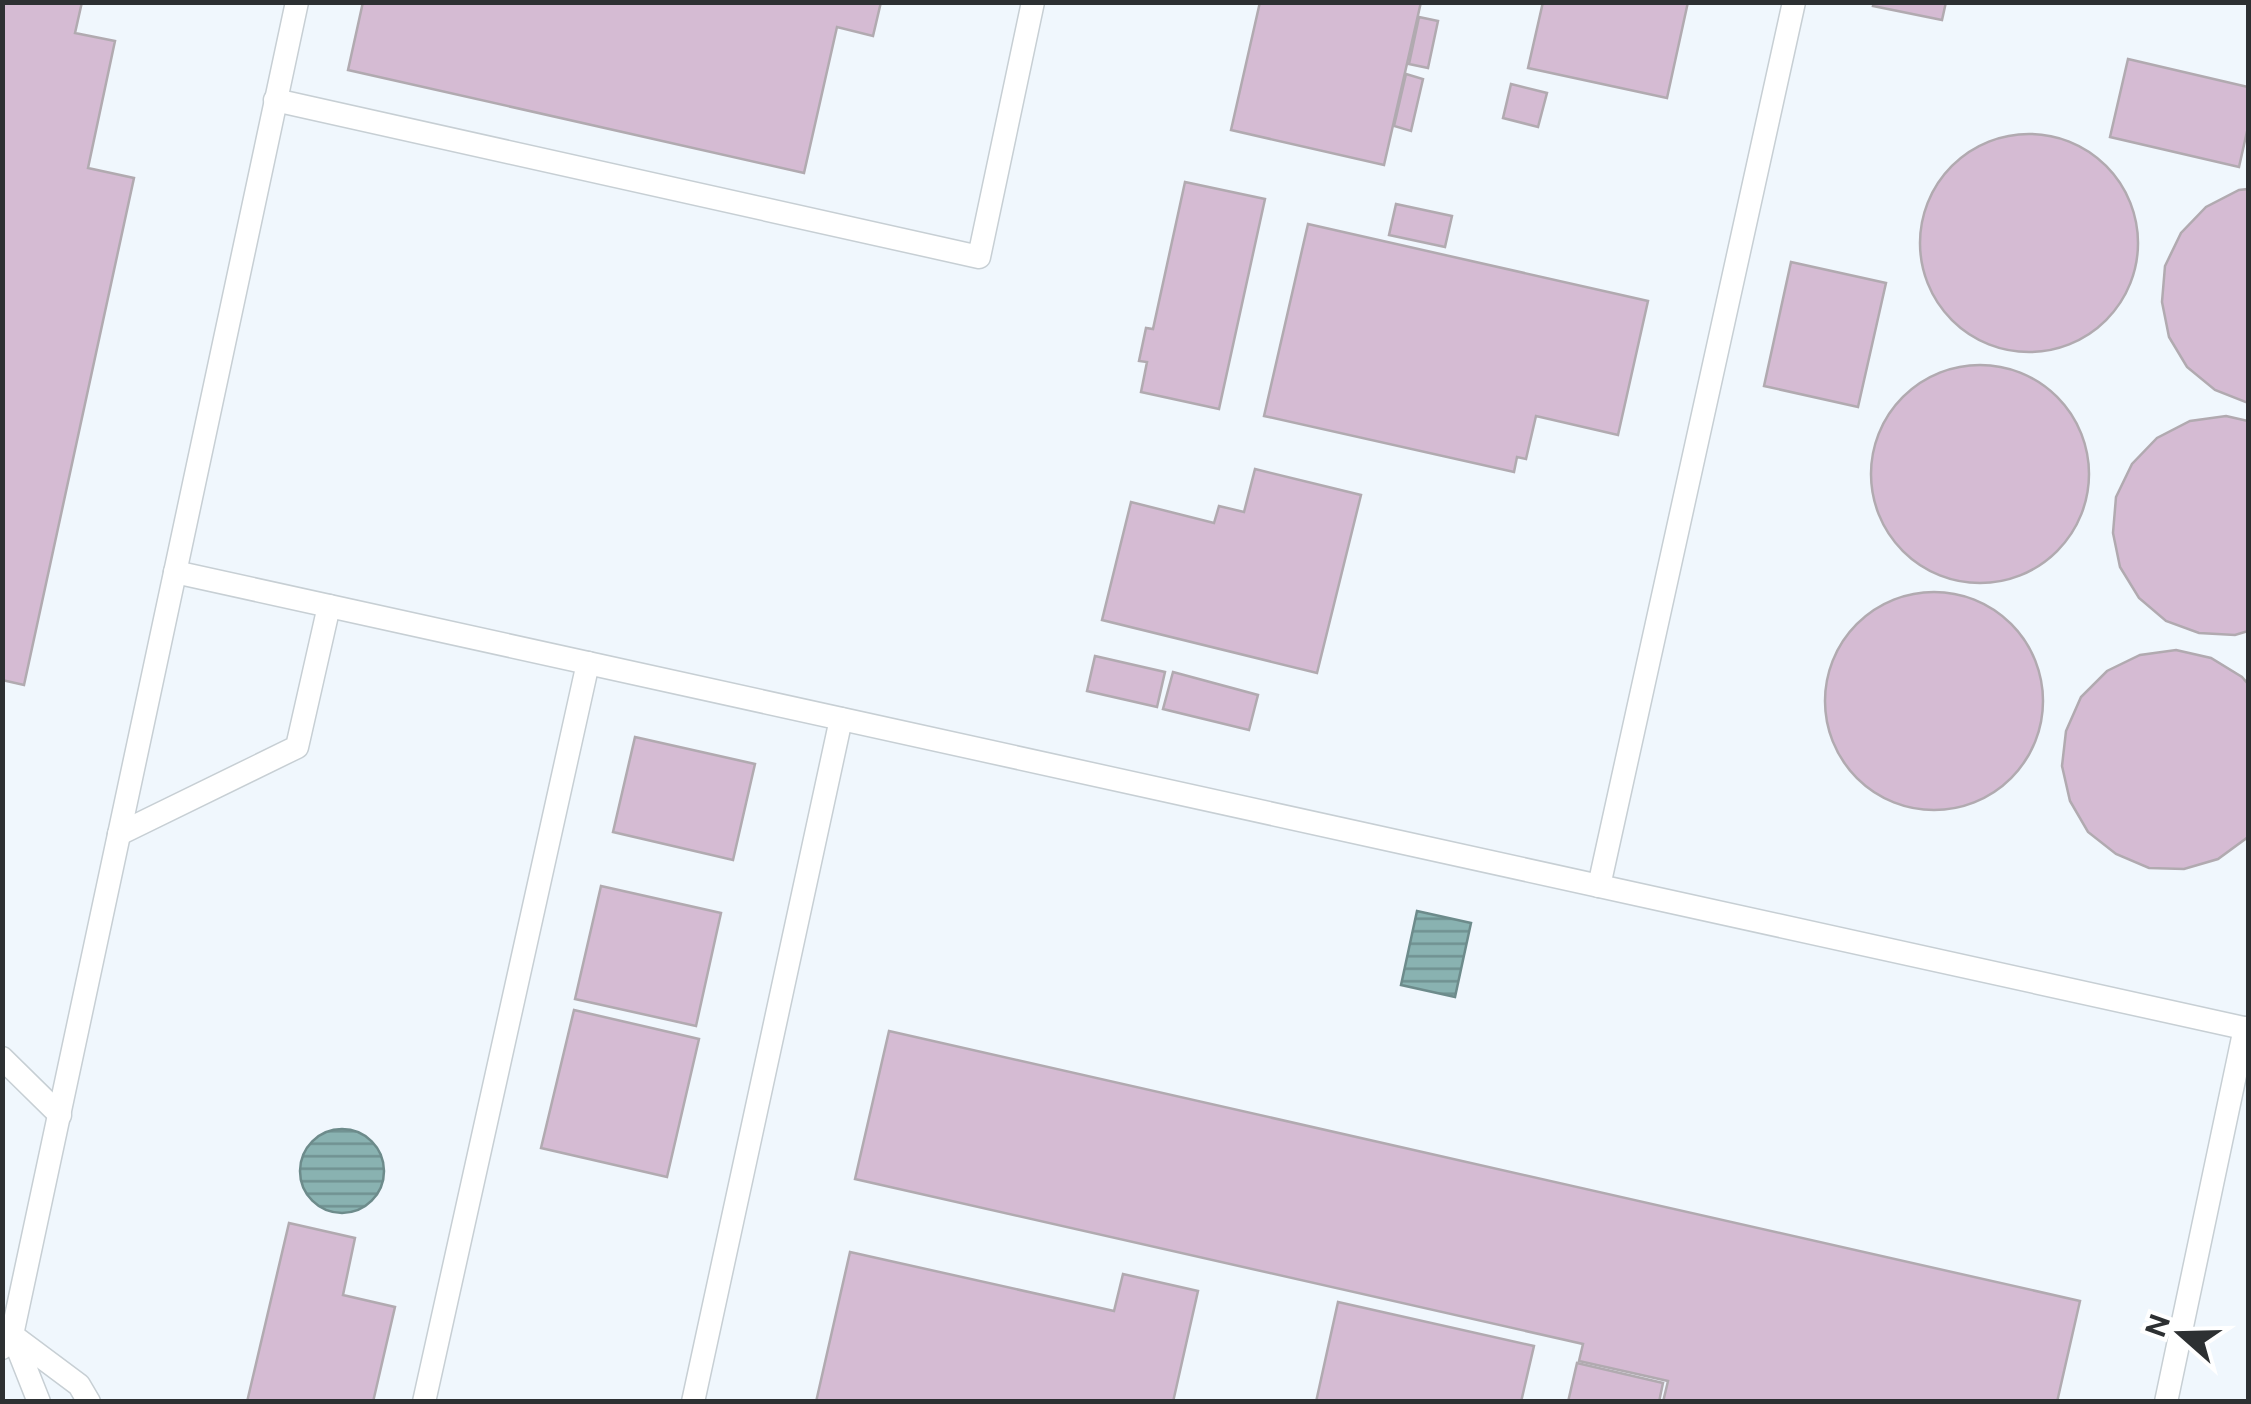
<svg xmlns="http://www.w3.org/2000/svg" width="2251" height="1404" font-family="'Public Sans',sans-serif">
	<style>
		.water { fill: url(#water-rules); stroke: #6d8b8b; stroke-width: 2.5 }
		.building { fill: #d5bbd3; stroke: #b1aab0; stroke-width: 2.5 }
		.lines { fill: none; stroke-linecap: round; stroke-linejoin: round }
		.service-casing { stroke: #c7cfd4; stroke-width: 25 }
		.service { stroke: #fff; stroke-width: 22 }
	</style>
	<defs>
		<pattern id="water-rules" width="6" height="5" patternUnits="userSpaceOnUse" patternTransform="scale(2.5)"><rect width="6" height="5" fill="#89b2b1"/><path d="M0 2.5h6" fill="none" stroke="#709191"/></pattern>
	</defs>
	<rect width="100%" height="100%" fill="#f0f7fd"/>
	<g class="water">
		<polygon points="1417,911 1471,923 1455,997 1401,985"/>
		<circle cx="342" cy="1171" r="42"/>
	</g>
	<g class="building">
		<polygon points="2,2 82,2 75,33 115,41 88,168 134,178 24,685 2,680"/>
		<polygon points="363,2 881,2 873,36 837,27 804,173 348,70"/>
		<polygon points="1260,2 1421,2 1384,165 1231,130"/>
		<polygon points="1543,2 1688,2 1667,98 1528,68"/>
		<polygon points="1874,2 1946,2 1942,20 1873,6"/>
		<polygon points="1419,17 1438,21 1428,68 1409,64"/>
		<polygon points="2128,59 2248,87 2248,127 2239,167 2110,137"/>
		<polygon points="1406,74 1423,79 1411,131 1394,126"/>
		<polygon points="1511,84 1547,93 1538,127 1503,118"/>
		<circle cx="2029" cy="243" r="109"/>
		<polygon points="1185,182 1265,199 1219,409 1141,392 1147,362 1139,361 1146,328 1153,329"/>
		<polygon points="2248,189 2248,403 2215,390 2187,367 2169,337 2162,302 2165,266 2181,233 2206,207 2239,190"/>
		<polygon points="1396,204 1452,216 1445,247 1389,235"/>
		<polygon points="1308,224 1648,301 1618,435 1536,416 1526,459 1517,457 1514,472 1264,416"/>
		<polygon points="1791,262 1886,283 1858,407 1764,386"/>
		<circle cx="1980" cy="474" r="109"/>
		<polygon points="2226,416 2248,421 2248,631 2235,635 2199,633 2166,621 2139,598 2120,567 2113,533 2116,497 2132,464 2157,438 2190,421"/>
		<polygon points="1255,469 1361,495 1317,673 1102,620 1131,502 1214,523 1219,506 1244,512"/>
		<circle cx="1934" cy="701" r="109"/>
		<polygon points="2176,650 2211,658 2242,677 2248,684 2248,837 2218,859 2184,869 2149,868 2116,854 2088,832 2070,801 2062,766 2066,731 2081,697 2107,671 2140,655"/>
		<polygon points="1095,656 1165,672 1157,707 1087,691"/>
		<polygon points="1173,672 1258,695 1249,730 1163,709"/>
		<polygon points="635,737 755,764 733,860 613,832"/>
		<polygon points="601,886 721,913 696,1026 575,999"/>
		<polygon points="574,1010 699,1039 667,1177 541,1148"/>
		<polygon points="889,1031 2080,1301 2057,1402 1663,1402 1668,1381 1579,1361 1583,1344 855,1179"/>
		<polygon points="289,1223 355,1238 343,1295 395,1307 373,1402 247,1402"/>
		<polygon points="850,1252 1114,1311 1123,1274 1198,1291 1173,1402 816,1402"/>
		<polygon points="1338,1302 1534,1346 1521,1402 1316,1402"/>
		<polygon points="1577,1363 1663,1383 1659,1402 1568,1402"/>
	</g>
	<g class="lines">
		<g class="service-casing">
			<g id="service">
				<polyline points="275,100 979,257 1033,2"/>
				<polyline points="175,572 2248,1029"/>
				<polyline points="119,834 297,747 329,606"/>
				<polyline points="1599,886 1794,2"/>
				<polyline points="2,1058 60,1115"/>
				<polyline points="2,1336 12,1335 79,1385 89,1402"/>
				<polyline points="14,1339 39,1402"/>
				<polyline points="2,1348 12,1335 297,2"/>
				<polyline points="424,1402 588,663"/>
				<polyline points="693,1402 841,719"/>
				<polyline points="2166,1402 2245,1028"/>
			</g>
		</g>
		<use href="#service" class="service"/>
	</g>
	<rect width="2251" height="1404" fill="none" stroke="#2d3032" stroke-width="10"/>
	<g transform="translate(2181 1334) rotate(290)" stroke="#ffffff" stroke-width="8" paint-order="stroke">
	<path d="M0-8L18 38L0 25L-18 38Z" fill="#2d3032"/>
	<text y="-15" font-size="28" font-weight="bold" text-anchor="middle" fill="#2d3032">N</text>
	</g>
</svg>
